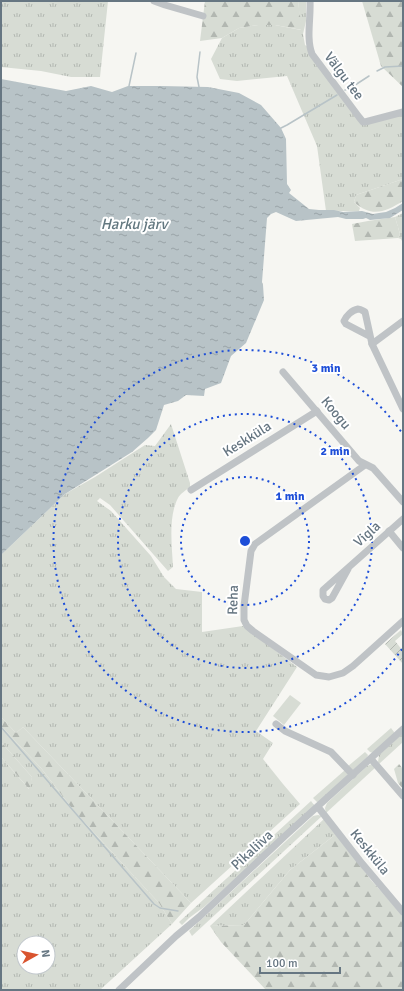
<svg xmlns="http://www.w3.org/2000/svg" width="404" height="991" font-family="Signika,sans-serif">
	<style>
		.grass { fill: url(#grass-tufts); fill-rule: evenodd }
		.forest { fill: url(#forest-firs) }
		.park { fill: #d7dcd4 }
		.garden { fill: url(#garden-furrows) }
		.water { fill: url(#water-ripples) }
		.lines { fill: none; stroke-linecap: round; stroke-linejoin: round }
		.stream { stroke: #b8c3c7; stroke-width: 1.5 }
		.minor { stroke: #bfc3c6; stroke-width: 7 }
		.ring { fill: none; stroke: #1d4ed8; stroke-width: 2; stroke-dasharray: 2 4 }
		.labels { text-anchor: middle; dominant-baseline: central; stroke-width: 4; stroke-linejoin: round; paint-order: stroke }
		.street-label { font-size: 14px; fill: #667682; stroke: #fff }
		.water-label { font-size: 15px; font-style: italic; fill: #62777f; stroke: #fff }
		.centre { fill: #1d4ed8; stroke: #fff; stroke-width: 2 }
		.ring-label { font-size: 12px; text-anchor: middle; font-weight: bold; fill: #1d4ed8; stroke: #fff; stroke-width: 4; stroke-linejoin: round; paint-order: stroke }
	</style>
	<defs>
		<pattern id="grass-tufts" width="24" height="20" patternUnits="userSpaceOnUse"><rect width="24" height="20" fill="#d7dcd4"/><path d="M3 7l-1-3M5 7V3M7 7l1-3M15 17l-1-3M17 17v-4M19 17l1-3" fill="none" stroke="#b2b7b1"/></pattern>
		<pattern id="forest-firs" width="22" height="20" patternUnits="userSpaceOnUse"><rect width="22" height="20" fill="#d7dcd4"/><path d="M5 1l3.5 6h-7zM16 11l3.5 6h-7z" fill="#b2b7b1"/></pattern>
		<pattern id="garden-furrows" width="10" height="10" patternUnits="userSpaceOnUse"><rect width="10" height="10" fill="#d7dcd4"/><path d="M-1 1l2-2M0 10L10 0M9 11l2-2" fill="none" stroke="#b2b7b1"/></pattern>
		<pattern id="water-ripples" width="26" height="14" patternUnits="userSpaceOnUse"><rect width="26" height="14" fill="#b8c3c7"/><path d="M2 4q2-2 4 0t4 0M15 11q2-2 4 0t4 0" fill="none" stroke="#99a3a7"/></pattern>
	</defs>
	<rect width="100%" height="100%" fill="#f6f6f2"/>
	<g class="grass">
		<polygon points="1,1 108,1 100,77 71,77 41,71 1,67"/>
		<path d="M298 1H306V21L303 34 305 45 308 47 359 121 403 114V179L356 195 354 202 360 208 359 211C348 212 337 210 326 211L317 146 287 76 237 81 220 79 211 59 222 38 239 28 258 25H275L301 30Z"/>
		<polygon points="403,213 403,243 401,239 398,238 400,234 395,217"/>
		<path d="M171 424 190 483V487C186 490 180 494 178 498 168 517 172 546 173 567L168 571 110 505 100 498 97 501 111 511 151 556 164 577 176 589 202 592V632L243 626 297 667 256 731 273 743 263 759 283 784 300 804 191 903 23 727 16 733 1 717V555L65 494 95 477 145 445 155 446Z"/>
		<path d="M1 726 41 768 74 811 159 903 172 924 100 990H1V757L29 789 32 777 1 742ZM24 943H48V967H24Z"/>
		<polygon points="391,728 394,732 394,734 373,753 370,752 367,749"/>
		<polygon points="403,733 403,742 379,764 378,762 379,755"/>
		<polygon points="365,752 368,755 367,757 352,771 347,767"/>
		<polygon points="372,764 376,767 326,813 325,808 327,803 367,766"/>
		<polygon points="345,770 347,772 348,775 318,803 313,798"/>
		<polygon points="311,801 314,805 314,808 204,907 189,918 182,925 179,922"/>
		<polygon points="318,815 322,816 192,936 189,931 313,816"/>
		<polygon points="324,819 336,834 290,870 244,925 210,926"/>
	</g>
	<g class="forest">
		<polygon points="205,1 298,1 302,30 275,25 258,25 239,28 222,38 200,41"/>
		<polygon points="362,1 403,1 403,87 381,66"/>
		<path d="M403 179V201C385 212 372 218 354 202L356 195Z"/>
		<polygon points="395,217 400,234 398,238 355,241 352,224 368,221"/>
		<polygon points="1,717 16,733 23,727 191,903 172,924 159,903 74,811 41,768 1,726"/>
		<polygon points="1,742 32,777 30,790 1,757"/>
		<polygon points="399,764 403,769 403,789 398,783 394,769"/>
		<polygon points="336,834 371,880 403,916 403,990 266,990 221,942 210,926 244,925 290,870"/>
	</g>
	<polygon class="park" points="290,695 301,703 284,725 273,716"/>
	<polygon class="garden" points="401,630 403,634 395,641 403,651 403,664 385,644"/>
	<polygon class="water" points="1,79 66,91 91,86 112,92 128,86 161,86 208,87 239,93 261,105 281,128 286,139 287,184 291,190 289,193 309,209 319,210 334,210 343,212 362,211 373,214 379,213 386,212 395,208 403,203 403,210 390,218 370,220 366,218 363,219 346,219 338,217 296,221 276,212 271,214 267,218 262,282 263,285 264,300 246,343 231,356 221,383 205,389 204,396 186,395 178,401 164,405 156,430 148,438 132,452 65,494 1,555"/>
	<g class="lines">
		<g class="stream">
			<polyline points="377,71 385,67 403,66"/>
			<polyline points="129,86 136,53"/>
			<polyline points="199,87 197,77 200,52"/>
			<polyline points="345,90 349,89 369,76"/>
			<polyline points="281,128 287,125 337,95"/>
			<polyline points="1,727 154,904 160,908 178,911"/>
		</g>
		<g class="minor">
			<polyline points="154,1 165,5 203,16"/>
			<path d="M310 1C311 18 306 38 312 54L359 117 363 122H365L403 112"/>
			<path d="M369 336 346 324 344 321C346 316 352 310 358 309 361 309 363 311 365 312L372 344 403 409"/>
			<polyline points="372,344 403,321"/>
			<polyline points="283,372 359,461 373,468 403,502"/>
			<polyline points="365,465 255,544 251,551 244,606 244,620 247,626 253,631 316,675 329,677 343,673 353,666 403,621"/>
			<polyline points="191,490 317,411"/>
			<polyline points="389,531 403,548"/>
			<polyline points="348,569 332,598 329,600 325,599 323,596 323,590 403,519"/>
			<polyline points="276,724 285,731 331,752 353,775"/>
			<polyline points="371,759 403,796"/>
			<polyline points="318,807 360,861 403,912"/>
			<polyline points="119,990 176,936 199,917 286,835 403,729"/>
		</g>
	</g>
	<g class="ring">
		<circle cx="245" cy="541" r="64"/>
		<circle cx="245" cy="541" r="127"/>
		<path d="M402 649A191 191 0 1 1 402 433"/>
	</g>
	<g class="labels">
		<g class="street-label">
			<text transform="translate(344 76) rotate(53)">Välgu tee</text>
			<text transform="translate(336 413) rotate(50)">Koogu</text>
			<text transform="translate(247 439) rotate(-32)">Keskküla</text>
			<text transform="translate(367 534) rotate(-42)">Vigla</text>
			<text transform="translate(233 600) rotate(-88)">Reha</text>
			<text transform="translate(252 850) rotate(-43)">Pikaliiva</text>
			<text transform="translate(370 852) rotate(51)">Keskküla</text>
		</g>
		<g class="water-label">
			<text x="134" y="224">Harku järv</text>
		</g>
	</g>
	<circle cx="245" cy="541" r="6" class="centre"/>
	<g class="ring-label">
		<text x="326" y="372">3 min</text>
		<text x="335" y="455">2 min</text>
		<text x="290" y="500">1 min</text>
	</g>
	<rect width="404" height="991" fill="none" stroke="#667682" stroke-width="4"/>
	<g transform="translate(36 955) rotate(82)"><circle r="19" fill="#ffffff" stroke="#c2c8cd"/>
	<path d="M0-3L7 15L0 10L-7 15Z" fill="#d9542f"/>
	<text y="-6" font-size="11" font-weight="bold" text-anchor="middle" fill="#667682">N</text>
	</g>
	<path d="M260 967v6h80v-6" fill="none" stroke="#667682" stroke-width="2"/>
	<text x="266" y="967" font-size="12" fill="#667682" stroke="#ffffff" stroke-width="3" paint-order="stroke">100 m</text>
</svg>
